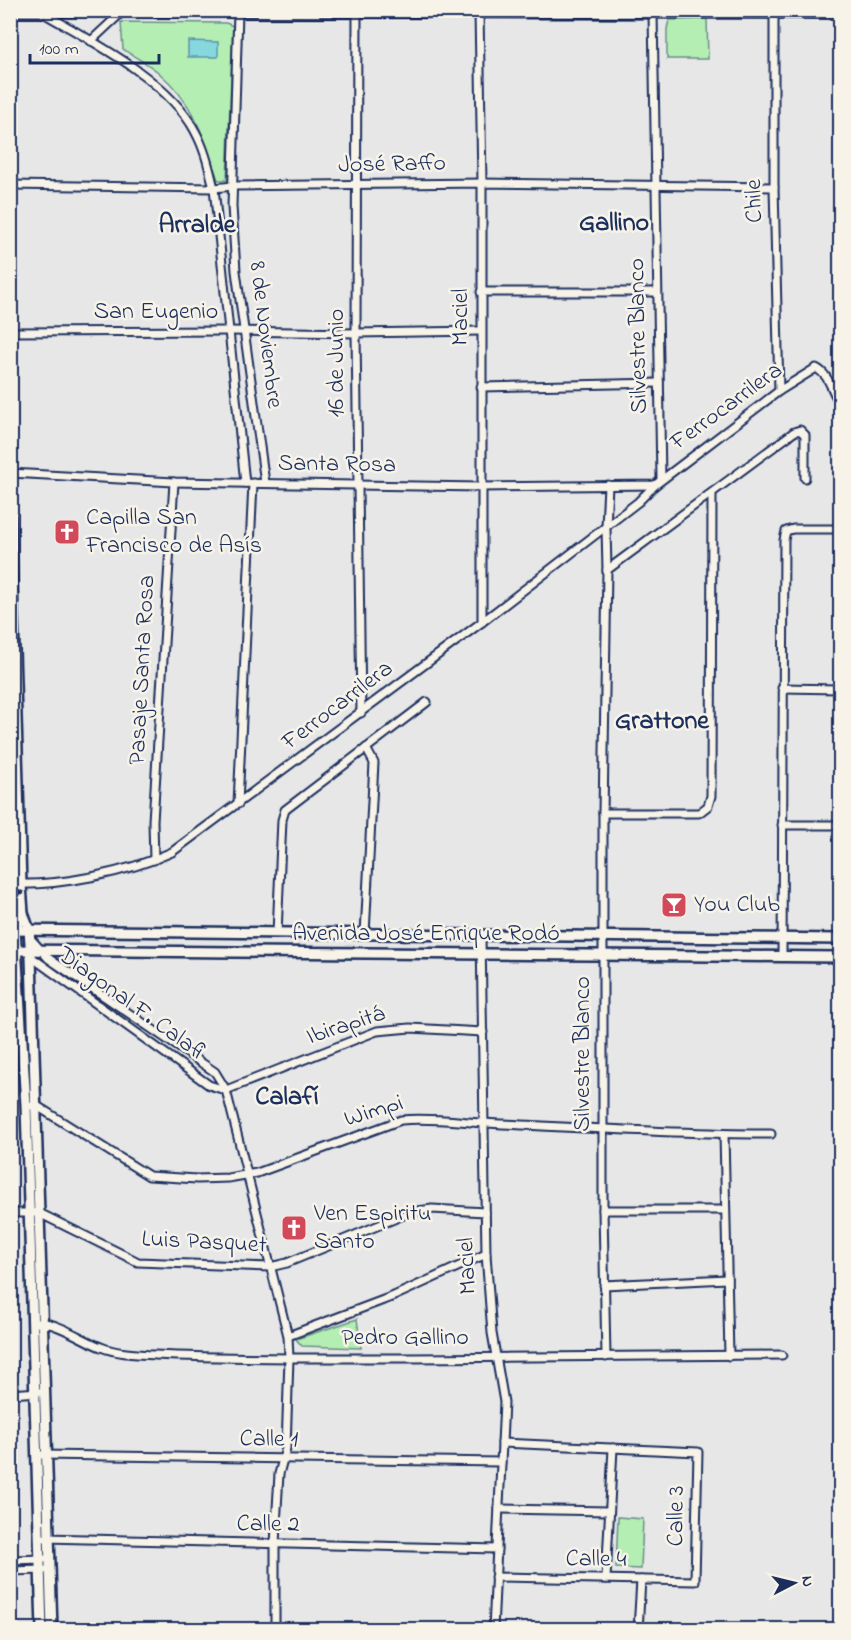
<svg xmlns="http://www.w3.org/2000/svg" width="851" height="1640" font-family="'Indie Flower',sans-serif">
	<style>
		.green { fill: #b4eeb3; stroke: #688e88; stroke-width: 1.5 }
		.water { fill: #87d8de; stroke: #5c94ab; stroke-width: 1.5 }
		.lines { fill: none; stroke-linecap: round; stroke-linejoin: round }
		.street-casing { stroke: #1b2f5e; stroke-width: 11 }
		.secondary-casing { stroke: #1b2f5e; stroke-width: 14 }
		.street { stroke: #f7f3e8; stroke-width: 7 }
		.secondary { stroke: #f7f3e8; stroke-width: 9 }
		.rail-casing { stroke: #1b2f5e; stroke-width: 4.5 }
		.rail { stroke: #f7f3e8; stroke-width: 2; stroke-dasharray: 7; stroke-linecap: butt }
		.labels { text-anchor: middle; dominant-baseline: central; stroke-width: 5; stroke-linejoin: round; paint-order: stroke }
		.street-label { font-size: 24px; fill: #1b2f5e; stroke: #f7f3e8 }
		.poi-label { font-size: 24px; fill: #1b2f5e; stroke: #f7f3e8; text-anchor: start }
		.neighbourhood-label { font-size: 26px; font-weight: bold; fill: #1b2f5e; stroke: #f7f3e8 }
	</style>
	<rect width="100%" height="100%" fill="#e7e7e7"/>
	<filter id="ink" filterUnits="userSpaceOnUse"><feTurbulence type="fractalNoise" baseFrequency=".0167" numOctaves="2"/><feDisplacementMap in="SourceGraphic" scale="12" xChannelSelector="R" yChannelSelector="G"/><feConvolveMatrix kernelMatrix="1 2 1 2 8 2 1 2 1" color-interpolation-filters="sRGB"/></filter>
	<g filter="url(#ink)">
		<g class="green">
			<polygon points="707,19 708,59 667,59 667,29 669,20"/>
			<path d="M121 22 226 23 233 26 227 180H218C204 137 194 102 158 72 147 63 134 57 123 49Z"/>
			<polygon points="357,1319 361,1348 302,1346 296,1339"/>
			<polygon points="618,1517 643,1519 641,1569 616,1568"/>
		</g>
		<polygon class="water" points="188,41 218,42 218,57 188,57"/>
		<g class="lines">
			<g class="street-casing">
				<g id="street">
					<polyline points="774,10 774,187 779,391"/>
					<path d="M40 11C89 40 168 79 195 131 205 149 209 168 214 188L245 483"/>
					<polyline points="238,12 232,206 236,271 265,483"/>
					<polyline points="357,12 356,333 361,713"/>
					<polyline points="479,12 482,183 482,622"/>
					<polyline points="653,13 661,479"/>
					<polyline points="91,41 122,12"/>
					<polyline points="10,185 214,188 233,186 482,183 774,187"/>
					<polyline points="481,292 657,292"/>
					<polyline points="10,332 230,331 356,333 481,331"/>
					<polyline points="481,387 659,383"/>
					<path d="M10 473 174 482 481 487 655 485 779 391 816 368C830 375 831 391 840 403"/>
					<polyline points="607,570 794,432 800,430 805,435 805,478"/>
					<polyline points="782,688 840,689"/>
					<polyline points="238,804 253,483"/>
					<polyline points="603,813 699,813 708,806 711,796 712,493"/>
					<polyline points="782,825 840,825"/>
					<polyline points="154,860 153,821 174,482"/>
					<path d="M10 884C61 886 126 873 172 852L482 622 638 502 655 485"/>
					<polyline points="277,933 282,820 285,810 427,702"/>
					<polyline points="365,934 374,763 366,748"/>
					<polyline points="481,936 486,1254 492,1333 504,1402 493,1630"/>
					<polyline points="30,938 48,958 215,1072 226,1090 288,1336 289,1358 286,1448 279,1474 275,1544 275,1630"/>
					<polyline points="30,956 209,1085 225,1090"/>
					<polyline points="782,956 784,540 786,531 793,529 840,529"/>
					<polyline points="226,1090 377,1031 410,1028 483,1032"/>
					<path d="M32 1106H37L149 1176 197 1179 228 1178 257 1173 401 1120C434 1117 468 1123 502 1124 591 1128 681 1134 771 1134"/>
					<polyline points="724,1134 729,1356"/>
					<polyline points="603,1210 724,1210"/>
					<polyline points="10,1213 39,1213 138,1262 270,1267 287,1263 411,1212 432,1209 485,1212"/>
					<polyline points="604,1285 727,1279"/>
					<path d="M38 1323C56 1321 84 1341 101 1347 118 1354 138 1354 155 1355 240 1359 325 1358 410 1358 534 1358 658 1357 782 1355"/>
					<polyline points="288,1336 394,1296 486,1254"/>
					<polyline points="606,1357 603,1210 603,813 607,570 606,527 608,485"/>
					<polyline points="10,1394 39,1392"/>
					<polyline points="42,1455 501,1462"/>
					<polyline points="499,1509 609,1511"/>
					<polyline points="45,1538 497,1549"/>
					<polyline points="10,1560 44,1559"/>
					<polyline points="10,1571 44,1570"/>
					<polyline points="495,1577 695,1581 698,1452 502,1443"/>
					<polyline points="606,1579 613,1448"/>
					<polyline points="638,1630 641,1580"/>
				</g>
			</g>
			<g class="secondary-casing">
				<g id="secondary">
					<polyline points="10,11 840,13"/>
					<polyline points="10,515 21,885 23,913 29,930 31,957 52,1630"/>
					<polyline points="23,913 15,930 26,1105 42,1630"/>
					<polyline points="10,930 840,939"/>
					<polyline points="10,950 840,957"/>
				</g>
			</g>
			<use href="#street" class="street"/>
			<use href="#secondary" class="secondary"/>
			<g class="rail-casing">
				<polyline id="rail" points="10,891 22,893"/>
			</g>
			<use href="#rail" class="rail"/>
		</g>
	</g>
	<defs>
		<g id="church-square" transform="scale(1.35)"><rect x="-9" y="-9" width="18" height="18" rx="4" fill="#d1495b" stroke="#f7f3e8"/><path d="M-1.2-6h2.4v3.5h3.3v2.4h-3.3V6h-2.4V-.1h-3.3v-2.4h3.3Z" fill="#fff"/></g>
		<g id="bar-square" transform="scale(1.35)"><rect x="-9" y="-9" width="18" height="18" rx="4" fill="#d1495b" stroke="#f7f3e8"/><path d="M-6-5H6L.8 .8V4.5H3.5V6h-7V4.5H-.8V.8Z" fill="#fff"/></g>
	</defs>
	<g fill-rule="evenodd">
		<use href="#church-square" x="67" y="532"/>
		<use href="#bar-square" x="674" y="905"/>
		<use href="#church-square" x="294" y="1228"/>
	</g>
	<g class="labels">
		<g class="street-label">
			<text transform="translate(392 165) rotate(-1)">José Raffo</text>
			<text transform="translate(755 201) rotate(-91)">Chile</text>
			<text x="156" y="312">San Eugenio</text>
			<text transform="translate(461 317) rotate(-90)">Maciel</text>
			<text transform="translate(265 335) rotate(83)">8 de Noviembre</text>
			<text transform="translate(639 336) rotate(-91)">Silvestre Blanco</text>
			<text transform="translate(337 363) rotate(-90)">16 de Junio</text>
			<text transform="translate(727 407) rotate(-36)">Ferrocarrilera</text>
			<text transform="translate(337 465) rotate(1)">Santa Rosa</text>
			<text transform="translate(143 670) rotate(-87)">Pasaje Santa Rosa</text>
			<text transform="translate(338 706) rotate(-37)">Ferrocarrilera</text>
			<text x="426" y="934">Avenida José Enrique Rodó</text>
			<text transform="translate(132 1005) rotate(36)">Diagonal F. Calafi</text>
			<text transform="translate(346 1026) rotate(-18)">Ibirapitá</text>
			<text transform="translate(583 1054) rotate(-90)">Silvestre Blanco</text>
			<text transform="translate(374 1112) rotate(-17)">Wimpi</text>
			<text transform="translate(204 1243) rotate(3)">Luis Pasquet</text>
			<text transform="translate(468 1266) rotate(-93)">Maciel</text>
			<text x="405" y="1338">Pedro Gallino</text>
			<text transform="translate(269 1440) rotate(1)">Calle 1</text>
			<text transform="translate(677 1516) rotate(-89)">Calle 3</text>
			<text transform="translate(268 1525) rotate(1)">Calle 2</text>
			<text transform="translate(596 1560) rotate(1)">Calle 4</text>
		</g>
		<g class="poi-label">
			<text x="86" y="518">Capilla San<tspan x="86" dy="28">Francisco de Asís</tspan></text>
			<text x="694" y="905">You Club</text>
			<text x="314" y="1214">Ven Espiritu<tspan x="314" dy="28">Santo</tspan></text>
		</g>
		<g class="neighbourhood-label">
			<text x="614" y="224">Gallino</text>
			<text x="197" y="226">Arralde</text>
			<text x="662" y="722">Grattone</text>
			<text x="287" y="1098">Calafí</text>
		</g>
	</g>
	<rect width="851" height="1640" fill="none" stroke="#f7f3e8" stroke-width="36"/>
	<rect x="18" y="18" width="815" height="1604" fill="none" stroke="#1b2f5e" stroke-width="2" filter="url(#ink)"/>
	<g transform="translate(794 1583) rotate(83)" stroke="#f7f3e8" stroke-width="4.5" paint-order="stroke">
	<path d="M0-4.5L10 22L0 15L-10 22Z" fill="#1b2f5e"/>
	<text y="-9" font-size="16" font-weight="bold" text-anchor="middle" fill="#1b2f5e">N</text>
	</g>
	<path d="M30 54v9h129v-9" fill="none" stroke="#1b2f5e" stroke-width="3"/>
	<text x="39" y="54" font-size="18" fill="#1b2f5e" stroke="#f7f3e8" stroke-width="4.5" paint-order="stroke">100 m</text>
</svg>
